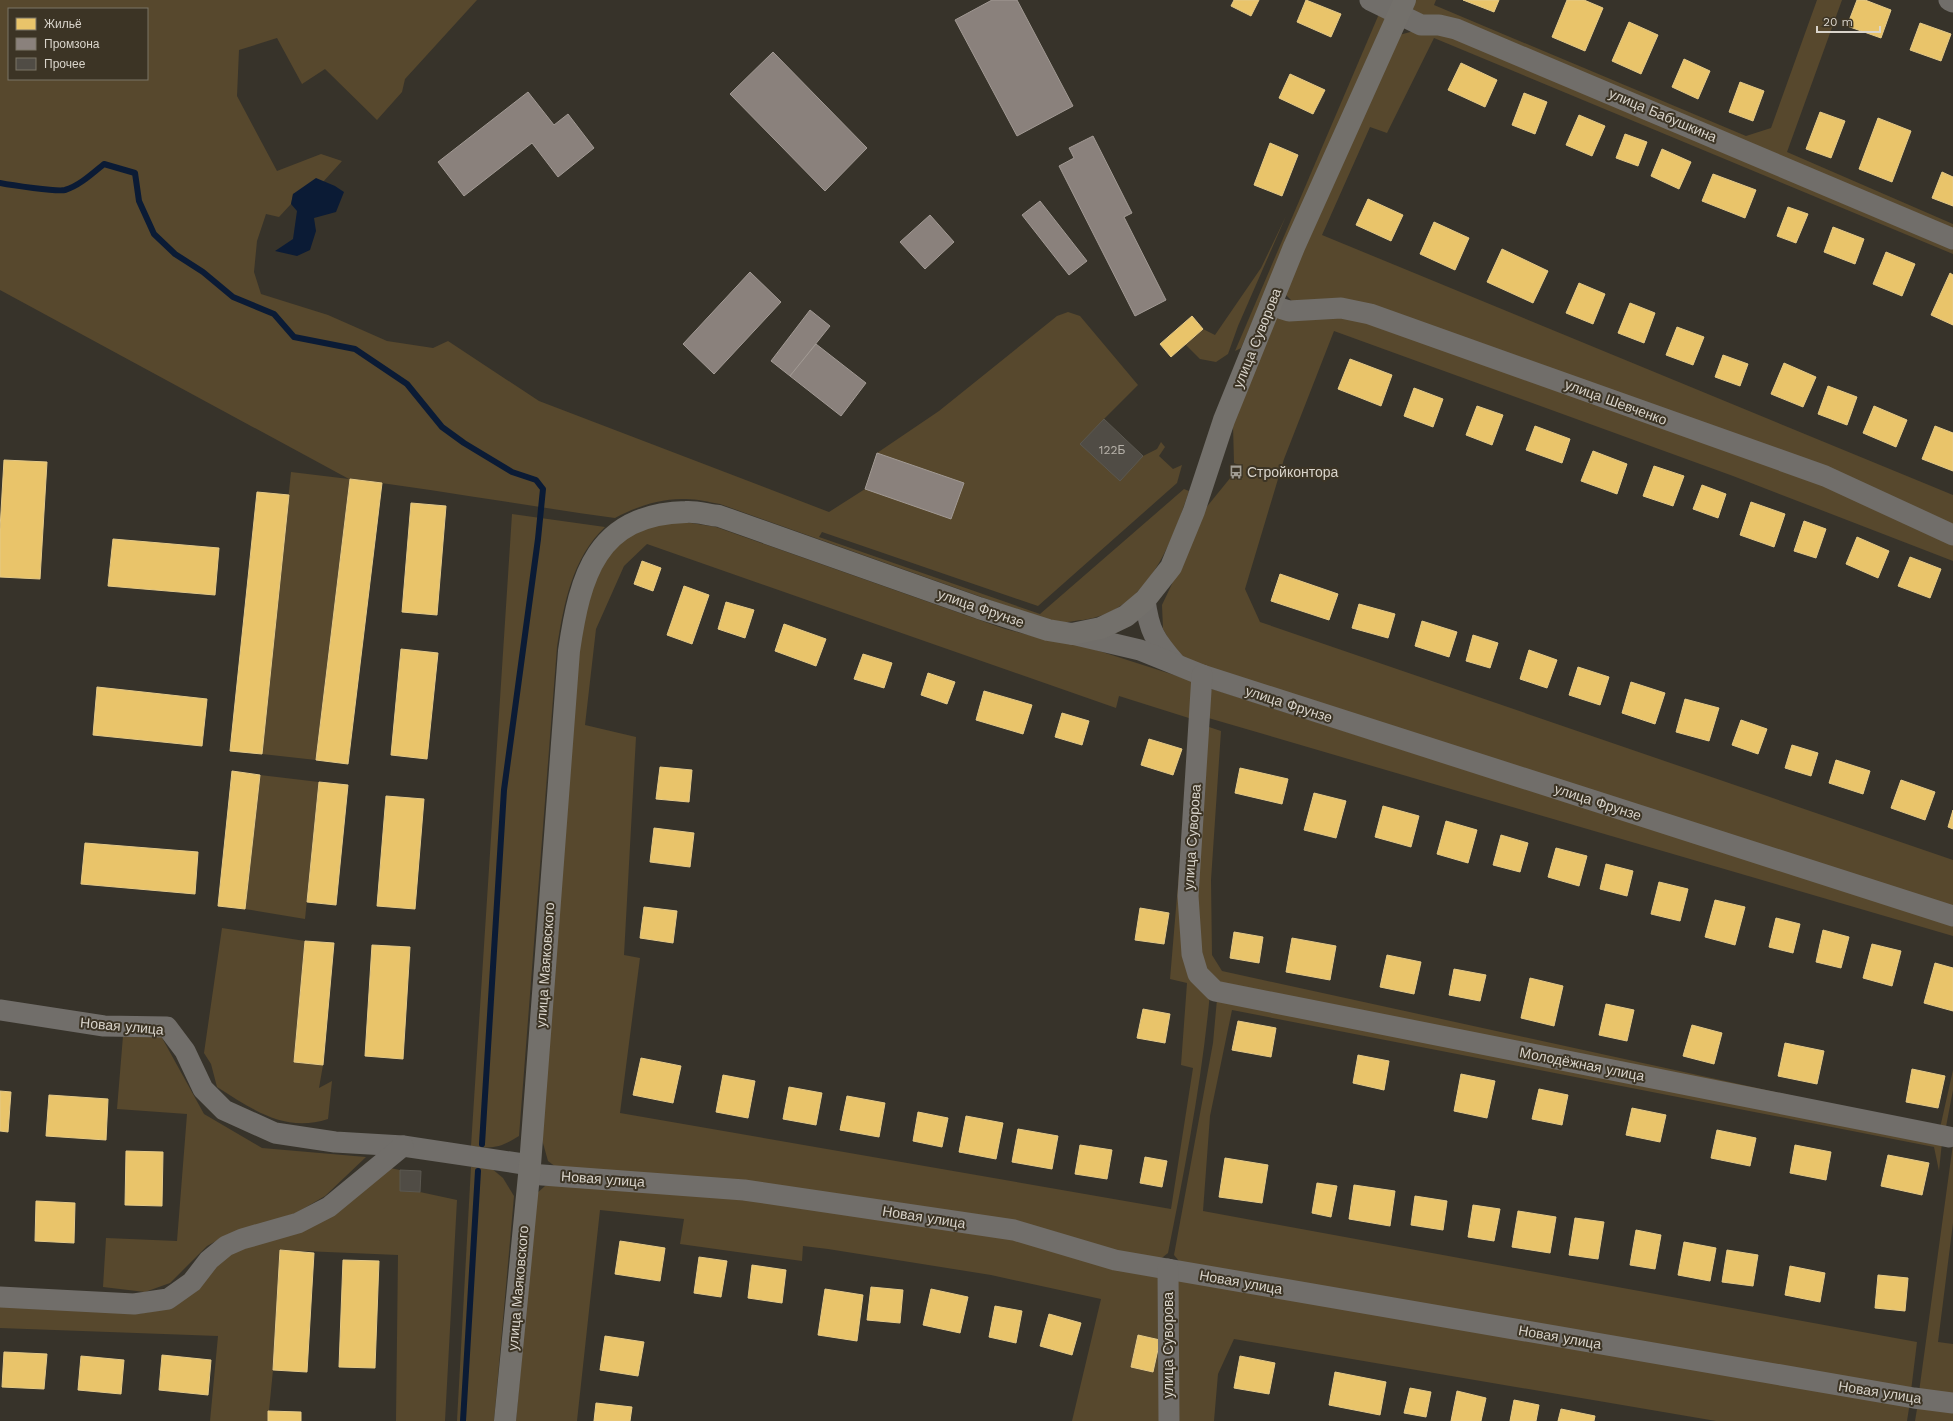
<svg xmlns="http://www.w3.org/2000/svg" width="1953" height="1421" font-family="'Work Sans',sans-serif">
	<style>
		.green { fill: #57482d; fill-rule: evenodd }
		.water { fill: #0b1b35 }
		.homes { fill: #e9c46a; stroke: #e4c987 }
		.industry { fill: #8a817c; stroke: #a29a94 }
		.lines { fill: none; stroke-linecap: round; stroke-linejoin: round }
		.stream { stroke: #0b1b35; stroke-width: 6 }
		.building { fill: #504c45; stroke: #5b5850 }
		.street { stroke: #716e6a; stroke-width: 21 }
		.secondary { stroke: #73706b; stroke-width: 22 }
		.labels { text-anchor: middle; dominant-baseline: central; stroke-width: 4; stroke-linejoin: round; paint-order: stroke }
		.number-label { font-size: 12px; fill: #b7b2aa }
		.street-label { font-size: 14px; fill: #d9d4cb; stroke: #3c3425 }
		.poi-label { font-size: 14px; fill: #d9d4cb; stroke: #3c3425; text-anchor: start }
	</style>
	<rect width="100%" height="100%" fill="#37332a"/>
	<g class="green">
		<path d="M0 0H477L405 79 402 92 377 120 325 69 302 84 277 38 239 50 237 96 277 171 321 154 342 161 323 182 293 194 291 204 279 217 266 214 257 241 254 272 261 294 328 315 387 341 433 348 448 341 539 401 829 512 865 489 877 453 939 411 1057 316 1068 312 1080 316 1138 385 1101 422 1143 456 1157 449 1161 442 1165 447 1159 456 1173 469 1182 465 1177 483 1038 606 822 532 819 537 1040 614 1184 489 1189 491C1171 545 1147 611 1083 620 1077 620 1069 623 1062 622 1054 621 1046 619 1038 617L720 504C709 502 697 499 686 499 662 498 637 506 615 518 527 506 439 490 350 479L316 760 262 754 291 472 349 479 0 290ZM9 9H147V79H9Z"/>
		<polygon points="1414,0 1436,0 1434,5 1746,136 1771,128 1817,0 1842,0 1787,152 1953,224 1953,233 1422,19 1411,7"/>
		<polygon points="1379,14 1386,17 1241,348 1235,351"/>
		<polygon points="1438,30 1953,246 1953,254 1434,38 1387,133 1370,127 1322,235 1953,495 1953,529 1372,310 1292,301 1283,292 1399,35 1414,31"/>
		<polygon points="1286,216 1238,326 1228,354 1216,362 1200,359 1185,344 1203,329 1215,335 1261,268"/>
		<polygon points="1342,312 1824,482 1953,542 1953,561 1733,476 1334,331 1284,459 1245,589 1260,622 1953,860 1953,907 1205,668 1184,658 1171,643 1163,629 1162,605 1179,569 1205,509 1231,477 1238,479 1243,467 1234,463 1233,425 1274,317"/>
		<path d="M512 514 605 527C572 558 564 604 557 647L519 1136C500 1148 493 1149 471 1146Z"/>
		<path d="M685 522 716 527 1005 629 1048 640 1071 642 1193 681 1197 695 1185 898C1186 916 1185 964 1194 977 1198 983 1205 988 1210 993 1202 1080 1185 1168 1168 1253L1158 1261 1116 1254 1012 1222 746 1183 560 1170 548 1161 541 1136 578 657C584 616 588 573 620 543 624 540 628 535 632 533 648 524 667 524 685 522ZM647 544 1116 708 1119 696 1192 719 1170 979 1187 983 1181 1065 1193 1068 1171 1209 620 1113 640 958 624 955 636 737 585 725 596 629 624 566Z"/>
		<polygon points="1212,689 1953,925 1953,936 1205,717 1206,697"/>
		<polygon points="1206,726 1221,731 1211,880 1212,955 1222,971 1940,1128 1953,1070 1953,1090 1945,1132 1217,985 1202,971 1194,898"/>
		<polygon points="260,775 319,782 305,919 245,909"/>
		<path d="M222 928 305 941 294 1062 323 1065 319 1088 332 1081 328 1119C285 1133 253 1110 217 1087L211 1064 204 1053Z"/>
		<polygon points="1217,999 1942,1142 1939,1171 1934,1147 1232,1010 1210,1116 1203,1211 1917,1342 1911,1391 1183,1266 1174,1255 1213,1043"/>
		<polygon points="123,1036 161,1036 204,1114 262,1148 366,1157 325,1196 296,1213 227,1235 207,1246 170,1283 145,1292 103,1287 106,1238 177,1241 187,1114 117,1109"/>
		<polygon points="1953,1144 1953,1223 1938,1342 1953,1344 1953,1397 1919,1392"/>
		<polygon points="471,1167 491,1168 503,1178 514,1196 494,1421 457,1421"/>
		<polygon points="390,1168 400,1170 400,1191 420,1192 457,1200 445,1421 396,1421 398,1255 280,1250 273,1370 268,1421 210,1421 218,1336 0,1328 0,1306 137,1314 173,1308 198,1288 226,1254"/>
		<polygon points="560,1185 741,1195 1010,1236 1165,1275 1165,1421 1072,1421 1101,1299 991,1275 828,1249 803,1246 802,1261 680,1244 684,1219 600,1210 577,1421 516,1421 536,1194 545,1186"/>
		<polygon points="1173,1276 1910,1402 1907,1421 1716,1421 1234,1339 1218,1374 1214,1421 1173,1421"/>
		<polygon points="1918,1403 1953,1408 1953,1421 1915,1421"/>
	</g>
	<polygon class="water" points="316,178 335,186 344,192 336,212 314,218 316,231 310,250 297,256 275,251 293,239 297,211 291,204 293,194"/>
	<g class="homes">
		<polygon points="1234,0 1259,0 1251,16 1231,6"/>
		<polygon points="1306,0 1341,14 1331,37 1297,22"/>
		<polygon points="1463,0 1499,0 1494,12"/>
		<polygon points="1567,0 1584,0 1603,8 1585,51 1552,37"/>
		<polygon points="1857,0 1865,0 1891,10 1881,38 1847,26"/>
		<polygon points="1629,22 1658,35 1641,74 1612,61"/>
		<polygon points="1920,23 1951,34 1941,61 1910,50"/>
		<polygon points="1684,59 1710,71 1698,99 1672,87"/>
		<polygon points="1461,63 1497,80 1485,107 1448,90"/>
		<polygon points="1290,74 1325,90 1313,114 1279,98"/>
		<polygon points="1740,82 1764,91 1753,121 1729,112"/>
		<polygon points="1524,93 1547,102 1535,134 1512,125"/>
		<polygon points="1820,112 1845,121 1831,158 1806,149"/>
		<polygon points="1579,115 1605,126 1592,156 1566,145"/>
		<polygon points="1878,118 1911,131 1892,182 1859,169"/>
		<polygon points="1625,134 1647,142 1638,166 1616,158"/>
		<polygon points="1270,143 1298,155 1282,196 1254,185"/>
		<polygon points="1662,149 1691,162 1679,189 1651,176"/>
		<polygon points="1942,172 1953,177 1953,206 1932,198"/>
		<polygon points="1713,174 1756,190 1745,218 1702,201"/>
		<polygon points="1368,199 1403,215 1391,241 1356,225"/>
		<polygon points="1788,207 1808,214 1796,243 1777,236"/>
		<polygon points="1434,222 1469,238 1455,270 1420,254"/>
		<polygon points="1833,227 1864,239 1855,264 1824,252"/>
		<polygon points="1502,249 1548,271 1533,303 1487,282"/>
		<polygon points="1886,252 1915,264 1902,296 1873,284"/>
		<polygon points="1950,273 1953,275 1953,325 1931,315"/>
		<polygon points="1579,283 1605,294 1593,324 1566,313"/>
		<polygon points="1630,303 1655,313 1644,343 1618,333"/>
		<polygon points="1192,316 1203,329 1171,357 1160,344"/>
		<polygon points="1677,327 1704,337 1693,365 1666,355"/>
		<polygon points="1723,355 1748,364 1740,386 1715,377"/>
		<polygon points="1350,359 1392,375 1381,406 1338,389"/>
		<polygon points="1784,363 1816,377 1803,407 1771,394"/>
		<polygon points="1828,386 1857,397 1847,425 1818,414"/>
		<polygon points="1414,388 1443,399 1433,427 1404,416"/>
		<polygon points="1477,406 1503,415 1492,445 1466,435"/>
		<polygon points="1874,406 1907,420 1896,447 1863,433"/>
		<polygon points="1535,426 1570,439 1562,463 1526,450"/>
		<polygon points="1935,426 1953,433 1953,471 1922,459"/>
		<polygon points="1593,451 1627,464 1617,494 1581,481"/>
		<polygon points="4,460 47,462 40,579 0,577 0,529"/>
		<polygon points="1654,466 1684,476 1673,506 1643,496"/>
		<polygon points="350,479 382,483 348,764 316,760"/>
		<polygon points="1702,485 1726,494 1718,518 1693,509"/>
		<polygon points="257,492 289,495 262,754 230,751"/>
		<polygon points="1751,502 1785,514 1774,547 1740,535"/>
		<polygon points="411,503 446,506 437,615 402,612"/>
		<polygon points="1804,521 1826,529 1816,558 1794,551"/>
		<polygon points="1857,537 1889,551 1878,578 1846,564"/>
		<polygon points="113,539 219,548 215,595 108,586"/>
		<polygon points="1910,557 1941,569 1930,598 1898,586"/>
		<polygon points="642,561 661,568 653,591 634,584"/>
		<polygon points="1280,574 1338,594 1329,620 1271,601"/>
		<polygon points="684,586 709,595 692,644 667,635"/>
		<polygon points="726,602 754,610 745,638 718,629"/>
		<polygon points="1359,604 1395,614 1388,638 1352,628"/>
		<polygon points="1422,621 1457,632 1449,657 1415,646"/>
		<polygon points="784,624 826,639 816,666 775,651"/>
		<polygon points="1473,635 1498,643 1490,668 1466,661"/>
		<polygon points="401,649 438,653 427,759 391,755"/>
		<polygon points="1529,650 1557,660 1547,688 1520,679"/>
		<polygon points="863,654 892,663 884,688 854,679"/>
		<polygon points="1578,667 1609,677 1600,705 1569,695"/>
		<polygon points="928,673 955,682 947,704 921,695"/>
		<polygon points="1631,682 1665,693 1655,724 1622,713"/>
		<polygon points="97,687 207,699 202,746 93,735"/>
		<polygon points="984,691 1032,705 1023,734 976,720"/>
		<polygon points="1685,699 1719,708 1709,741 1676,732"/>
		<polygon points="1062,713 1089,721 1082,745 1055,737"/>
		<polygon points="1741,720 1767,729 1758,754 1732,745"/>
		<polygon points="1149,739 1182,749 1173,775 1141,765"/>
		<polygon points="1792,745 1818,753 1811,776 1785,768"/>
		<polygon points="1836,760 1870,771 1863,794 1829,783"/>
		<polygon points="660,767 692,770 689,802 656,799"/>
		<polygon points="1240,768 1288,779 1282,804 1235,793"/>
		<polygon points="232,771 260,775 245,909 218,906"/>
		<polygon points="1901,780 1935,792 1925,820 1891,808"/>
		<polygon points="319,782 348,785 336,905 307,902"/>
		<polygon points="1314,793 1346,801 1336,838 1304,830"/>
		<polygon points="386,796 424,799 415,909 377,906"/>
		<polygon points="1383,806 1419,816 1411,847 1375,837"/>
		<polygon points="1953,810 1953,829 1948,827"/>
		<polygon points="1446,821 1477,830 1468,863 1437,854"/>
		<polygon points="654,828 694,833 690,867 650,862"/>
		<polygon points="1501,835 1528,843 1520,872 1493,865"/>
		<polygon points="85,843 198,852 195,894 81,884"/>
		<polygon points="1556,848 1587,856 1579,886 1548,877"/>
		<polygon points="1606,864 1633,871 1627,896 1600,889"/>
		<polygon points="1659,882 1688,889 1680,921 1651,914"/>
		<polygon points="1715,900 1745,907 1735,945 1705,937"/>
		<polygon points="644,907 677,911 673,943 640,938"/>
		<polygon points="1140,908 1169,913 1164,944 1135,940"/>
		<polygon points="1776,918 1800,924 1793,953 1769,947"/>
		<polygon points="1823,930 1849,937 1841,968 1816,962"/>
		<polygon points="1234,932 1263,937 1259,963 1230,958"/>
		<polygon points="1292,938 1336,946 1330,980 1286,972"/>
		<polygon points="305,941 334,943 323,1065 294,1062"/>
		<polygon points="1872,944 1901,951 1892,986 1863,978"/>
		<polygon points="372,945 410,947 403,1059 365,1056"/>
		<polygon points="1387,955 1421,962 1414,994 1380,987"/>
		<polygon points="1935,963 1953,968 1953,1011 1924,1003"/>
		<polygon points="1454,969 1486,975 1480,1001 1449,995"/>
		<polygon points="1530,978 1563,986 1554,1026 1521,1018"/>
		<polygon points="1606,1004 1634,1010 1627,1041 1599,1035"/>
		<polygon points="1143,1009 1170,1014 1165,1043 1137,1038"/>
		<polygon points="1238,1021 1276,1028 1271,1057 1232,1050"/>
		<polygon points="1692,1025 1722,1033 1714,1064 1683,1056"/>
		<polygon points="1785,1043 1824,1051 1817,1084 1778,1076"/>
		<polygon points="1358,1055 1389,1061 1384,1090 1353,1083"/>
		<polygon points="641,1058 681,1066 673,1103 633,1095"/>
		<polygon points="1912,1069 1945,1076 1938,1108 1906,1102"/>
		<polygon points="1461,1074 1495,1081 1487,1118 1454,1111"/>
		<polygon points="723,1075 755,1081 748,1118 716,1112"/>
		<polygon points="789,1087 822,1093 816,1125 783,1119"/>
		<polygon points="1539,1089 1568,1095 1562,1125 1532,1119"/>
		<polygon points="0,1091 11,1092 8,1132 0,1131"/>
		<polygon points="49,1095 108,1099 106,1140 46,1136"/>
		<polygon points="847,1096 885,1103 879,1137 840,1130"/>
		<polygon points="1632,1108 1666,1115 1660,1142 1626,1135"/>
		<polygon points="918,1112 948,1118 942,1147 913,1141"/>
		<polygon points="966,1116 1003,1123 996,1159 959,1152"/>
		<polygon points="1018,1129 1058,1136 1052,1169 1012,1162"/>
		<polygon points="1717,1130 1756,1138 1750,1166 1711,1158"/>
		<polygon points="1080,1145 1112,1150 1107,1179 1075,1174"/>
		<polygon points="1795,1145 1831,1152 1826,1180 1790,1173"/>
		<polygon points="126,1151 163,1152 162,1206 125,1205"/>
		<polygon points="1888,1155 1929,1163 1922,1195 1881,1186"/>
		<polygon points="1145,1157 1167,1161 1162,1187 1140,1183"/>
		<polygon points="1225,1158 1268,1165 1262,1203 1219,1197"/>
		<polygon points="1317,1183 1337,1186 1331,1217 1312,1213"/>
		<polygon points="1354,1185 1395,1191 1390,1226 1349,1219"/>
		<polygon points="1415,1196 1447,1201 1443,1230 1411,1225"/>
		<polygon points="36,1201 75,1203 74,1243 35,1241"/>
		<polygon points="1473,1205 1500,1209 1494,1241 1468,1237"/>
		<polygon points="1518,1211 1556,1217 1550,1253 1512,1247"/>
		<polygon points="1575,1218 1604,1222 1598,1259 1569,1255"/>
		<polygon points="1636,1230 1661,1235 1655,1269 1630,1265"/>
		<polygon points="620,1241 665,1248 660,1281 615,1274"/>
		<polygon points="1684,1242 1716,1248 1710,1281 1678,1275"/>
		<polygon points="280,1250 314,1253 307,1372 273,1370"/>
		<polygon points="1727,1250 1758,1255 1753,1286 1722,1282"/>
		<polygon points="699,1257 727,1261 721,1297 694,1293"/>
		<polygon points="343,1260 379,1261 375,1368 339,1367"/>
		<polygon points="752,1265 786,1270 782,1303 748,1298"/>
		<polygon points="1790,1266 1825,1273 1820,1302 1785,1295"/>
		<polygon points="1878,1275 1908,1278 1905,1311 1875,1308"/>
		<polygon points="871,1287 903,1290 900,1323 867,1320"/>
		<polygon points="825,1289 863,1295 857,1341 818,1335"/>
		<polygon points="931,1289 968,1297 960,1333 923,1325"/>
		<polygon points="995,1306 1022,1311 1016,1343 989,1337"/>
		<polygon points="1049,1314 1081,1323 1072,1355 1040,1346"/>
		<polygon points="1138,1335 1160,1340 1153,1372 1131,1367"/>
		<polygon points="605,1336 644,1342 638,1376 600,1370"/>
		<polygon points="4,1352 47,1354 44,1389 2,1387"/>
		<polygon points="162,1355 211,1360 208,1395 159,1390"/>
		<polygon points="81,1356 124,1360 121,1394 78,1390"/>
		<polygon points="1240,1356 1275,1363 1269,1394 1234,1388"/>
		<polygon points="1335,1372 1386,1382 1380,1415 1329,1405"/>
		<polygon points="1410,1388 1431,1392 1426,1417 1404,1413"/>
		<polygon points="1457,1391 1486,1398 1481,1421 1451,1421"/>
		<polygon points="1514,1400 1539,1405 1536,1421 1510,1421"/>
		<polygon points="596,1403 632,1407 630,1421 594,1421"/>
		<polygon points="1561,1409 1595,1416 1594,1421 1558,1421"/>
		<polygon points="268,1411 301,1412 301,1421 268,1421"/>
	</g>
	<g class="industry">
		<polygon points="992,0 1017,0 1073,106 1017,136 955,20"/>
		<polygon points="773,52 867,148 825,191 730,94"/>
		<polygon points="528,92 554,125 568,114 594,148 558,177 532,143 464,196 438,162"/>
		<polygon points="1093,136 1132,213 1124,217 1166,300 1135,316 1059,166 1074,158 1069,148"/>
		<polygon points="1040,201 1087,261 1069,275 1022,215"/>
		<polygon points="930,215 954,242 925,269 900,242"/>
		<polygon points="750,272 781,302 714,374 683,344"/>
		<polygon points="810,310 830,326 790,376 771,361"/>
		<polygon points="816,344 866,383 841,416 790,376"/>
		<polygon points="877,453 964,483 951,519 865,489"/>
	</g>
	<g class="lines">
		<g class="stream">
			<path d="M0 183C10 185 57 192 65 190 79 186 93 173 104 164L135 173 139 201 154 234 175 254 203 272 233 297 274 314 294 337 355 349 407 384 442 427 464 443 512 472 536 480 543 489 538 539 504 790 482 1144"/>
			<polyline points="463,1421 478,1171"/>
		</g>
	</g>
	<g class="building">
		<polygon points="1104,419 1143,456 1120,481 1080,444"/>
		<polygon points="400,1170 421,1171 420,1192 400,1191"/>
	</g>
	<g class="lines">
		<g class="street">
			<polyline points="1370,0 1421,25 1439,25 1456,29 1953,239"/>
			<polyline points="1949,0 1953,2"/>
			<polyline points="1270,305 1289,311 1341,308 1370,314 1825,476 1953,535"/>
			<path d="M1145 600C1149 631 1155 640 1175 663"/>
			<polyline points="1072,634 1140,650 1202,675 1953,916"/>
			<polyline points="1202,675 1188,896 1192,954 1198,974 1215,991 1949,1137"/>
			<polyline points="0,1010 104,1026 167,1027 185,1051 203,1089 224,1110 275,1133 335,1142 403,1146 530,1165"/>
			<polyline points="529,1174 744,1190 1014,1230 1115,1260 1914,1398 1953,1403"/>
			<polyline points="1168,1269 1169,1421"/>
			<polyline points="0,1297 134,1304 168,1299 192,1282 209,1260 226,1246 242,1239 298,1223 329,1207 403,1146"/>
		</g>
		<path class="secondary" d="M505 1421 530 1165 569 651C580 576 596 514 686 512 696 511 708 515 719 516L979 608 1048 630 1072 634 1101 628 1126 616 1145 600 1171 567 1194 511 1224 420 1294 247 1405 0"/>
	</g>
	<defs>
		<g id="bus-bare" transform="scale(1.08)"><path d="M-5-6H5V4H4V6H2V4H-2V6H-4V4H-5ZM-3.5-4V0h7V-4ZM-3.5 1.2v1.5H-2V1.2ZM2 1.2v1.5H3.5V1.2Z" fill="#a09c93" stroke="#3c3425" stroke-width="2.5" paint-order="stroke"/></g>
	</defs>
	<g fill-rule="evenodd">
		<use href="#bus-bare" x="1236" y="472"/>
	</g>
	<g class="labels">
		<g class="number-label">
			<text x="1112" y="450">122Б</text>
		</g>
		<g class="street-label">
			<text transform="translate(1663 115) rotate(23)">улица Бабушкина</text>
			<text transform="translate(1257 338) rotate(-68)">улица Суворова</text>
			<text transform="translate(1616 402) rotate(20)">улица Шевченко</text>
			<text transform="translate(981 608) rotate(19)">улица Фрунзе</text>
			<text transform="translate(1289 704) rotate(18)">улица Фрунзе</text>
			<text transform="translate(1598 802) rotate(18)">улица Фрунзе</text>
			<text transform="translate(1192 837) rotate(-86)">улица Суворова</text>
			<text transform="translate(545 965) rotate(-86)">улица Маяковского</text>
			<text transform="translate(122 1026) rotate(5)">Новая улица</text>
			<text transform="translate(1582 1064) rotate(11)">Молодёжная улица</text>
			<text transform="translate(603 1179) rotate(4)">Новая улица</text>
			<text transform="translate(924 1217) rotate(9)">Новая улица</text>
			<text transform="translate(1241 1282) rotate(10)">Новая улица</text>
			<text transform="translate(518 1288) rotate(-85)">улица Маяковского</text>
			<text transform="translate(1560 1337) rotate(10)">Новая улица</text>
			<text transform="translate(1168 1345) rotate(-90)">улица Суворова</text>
			<text transform="translate(1880 1392) rotate(9)">Новая улица</text>
		</g>
		<g class="poi-label">
			<text x="1247" y="472">Стройконтора</text>
		</g>
	</g>
	<rect x="8" y="8" width="140" height="72" fill="#3c3425" stroke="#7b7467"/>
	<rect x="16" y="18" width="20" height="12" fill="#e9c46a" stroke="#7b7467"/>
	<text x="44" y="28" font-size="12" fill="#d9d4cb">Жильё</text>
	<rect x="16" y="38" width="20" height="12" fill="#8a817c" stroke="#7b7467"/>
	<text x="44" y="48" font-size="12" fill="#d9d4cb">Промзона</text>
	<rect x="16" y="58" width="20" height="12" fill="#504c45" stroke="#7b7467"/>
	<text x="44" y="68" font-size="12" fill="#d9d4cb">Прочее</text>
	<path d="M1817 26v6h63v-6" fill="none" stroke="#d9d4cb" stroke-width="2"/>
	<text x="1823" y="26" font-size="12" fill="#d9d4cb" stroke="#3c3425" stroke-width="3" paint-order="stroke">20 m</text>
</svg>
